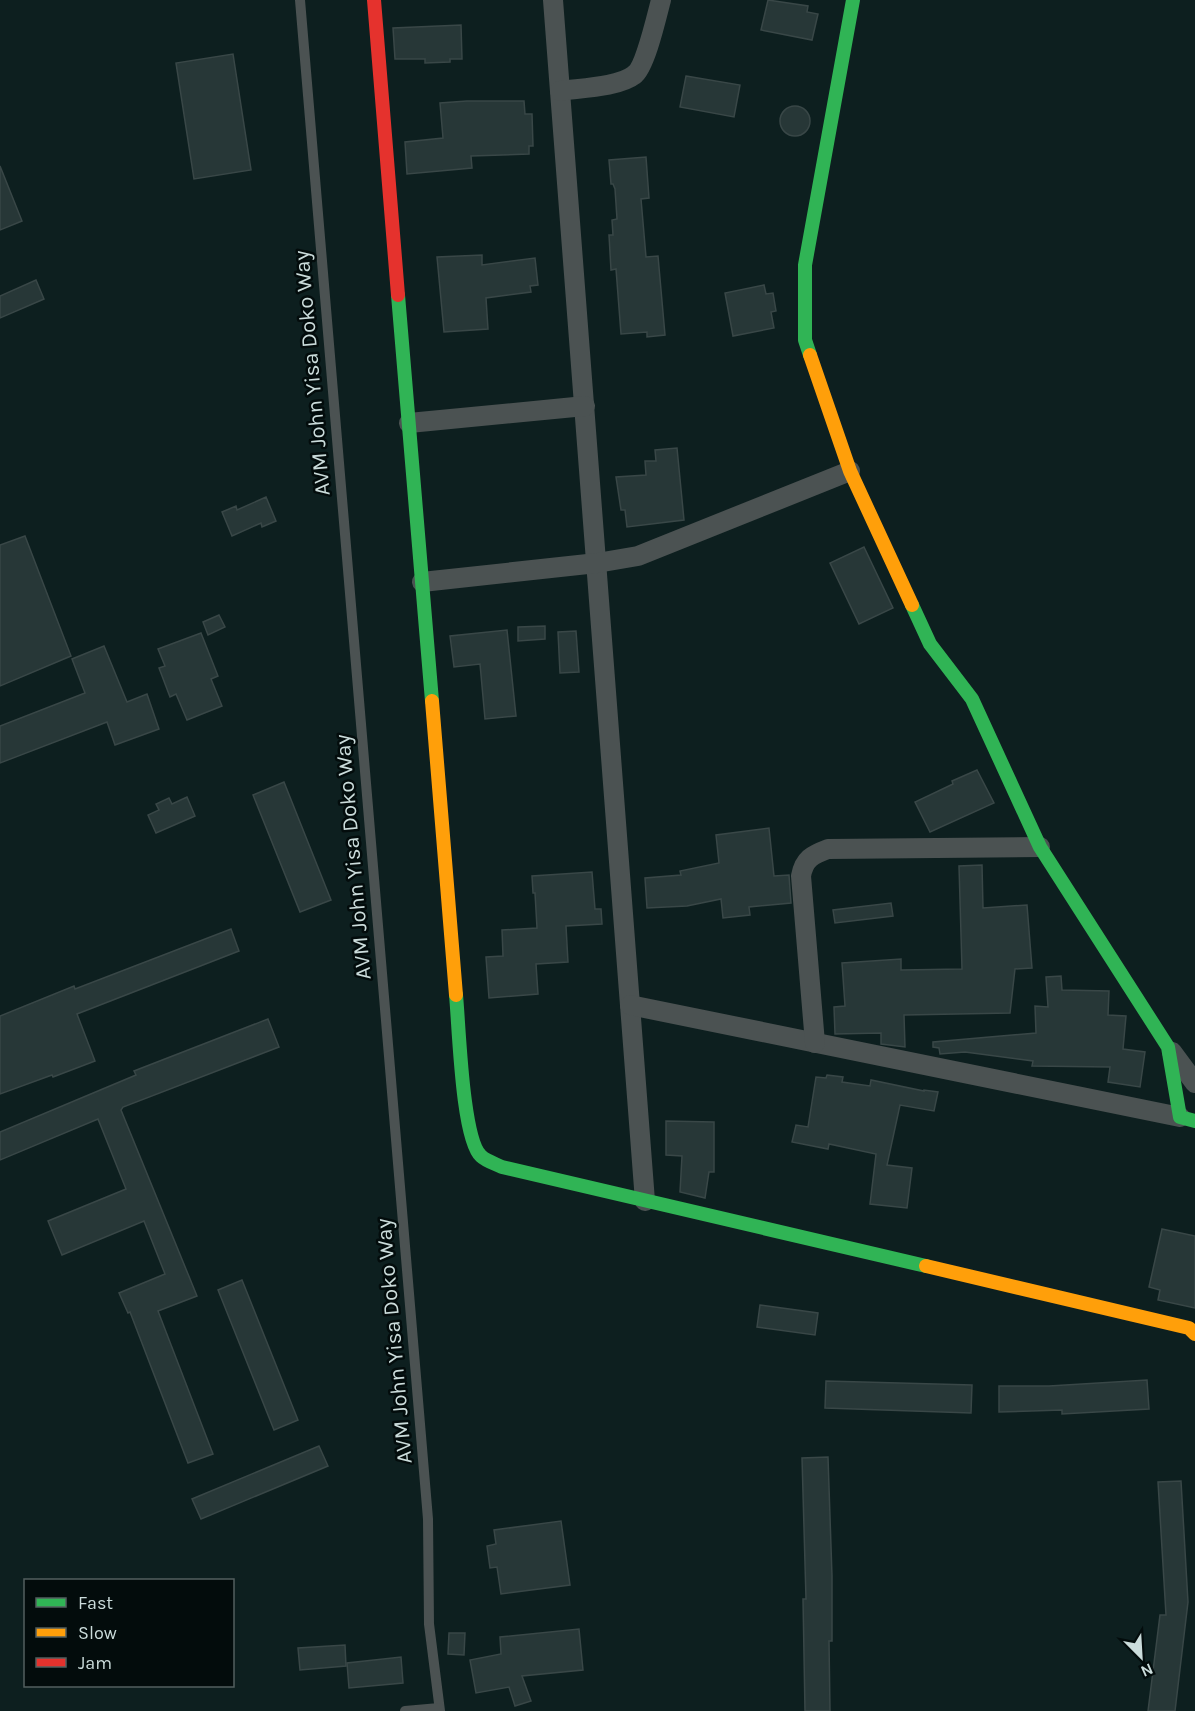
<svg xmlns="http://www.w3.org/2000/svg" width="1195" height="1711" font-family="Karla,sans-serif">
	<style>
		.building { fill: #273737; stroke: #394747; stroke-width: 1.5 }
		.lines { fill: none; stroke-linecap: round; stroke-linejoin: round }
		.lane { stroke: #4b5252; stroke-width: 10 }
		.street { stroke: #4b5252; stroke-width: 20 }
		.fast { stroke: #30b455; stroke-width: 14 }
		.slow { stroke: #ff9f0a; stroke-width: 14 }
		.jam { stroke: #e5322d; stroke-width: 14 }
		.labels { text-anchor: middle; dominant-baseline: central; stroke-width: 5; stroke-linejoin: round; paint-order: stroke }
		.street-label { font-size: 22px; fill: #cbdcdb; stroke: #030c0c }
	</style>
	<rect width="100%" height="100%" fill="#0d1f1f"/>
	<g class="building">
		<polygon points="768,0 808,6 807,12 818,14 812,40 761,30"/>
		<polygon points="461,25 462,59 450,59 450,62 425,63 425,59 395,59 393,28"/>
		<polygon points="233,54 251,170 194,179 176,63"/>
		<polygon points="686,76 740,85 734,117 680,107"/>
		<polygon points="467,101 524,101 525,114 532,114 533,146 529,146 529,154 471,156 472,168 407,174 405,142 443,138 440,103"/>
		<circle cx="795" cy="121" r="15"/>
		<polygon points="646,157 649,198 641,199 646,257 658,256 665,335 647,337 647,332 621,334 616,269 611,270 609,235 613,235 612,220 617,219 615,189 613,184 611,184 609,160"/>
		<polygon points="0,166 22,221 0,230"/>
		<polygon points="482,255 482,265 535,258 538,285 530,286 531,292 486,298 488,329 444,332 437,257"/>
		<polygon points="36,280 44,299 0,318 0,296"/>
		<polygon points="764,285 766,294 773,293 776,311 771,312 774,328 733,336 725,293"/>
		<polygon points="677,448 684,520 627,527 625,510 621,510 616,477 646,475 645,461 656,461 655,450"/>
		<polygon points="266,497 276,521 262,527 261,523 232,536 222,512 236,506 237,510"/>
		<polygon points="25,536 71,656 0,686 0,545"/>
		<polygon points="864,547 893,608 859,624 830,563"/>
		<polygon points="219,615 225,627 208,635 203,622"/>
		<polygon points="545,626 545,639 518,641 518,627"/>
		<polygon points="507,630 516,716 485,719 480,664 454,667 450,636"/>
		<polygon points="576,631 579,672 560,673 558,632"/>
		<polygon points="201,633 218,676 211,679 222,706 187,720 176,694 170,697 159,668 165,666 158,649"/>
		<polygon points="104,646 127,702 147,694 159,729 115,745 107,722 0,763 0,726 85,693 72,659"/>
		<polygon points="977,770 994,803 930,832 915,802 953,784 952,781"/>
		<polygon points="284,782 331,900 300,912 253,795"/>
		<polygon points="187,797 195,816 156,833 148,815 159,810 156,804 169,798 172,804"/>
		<polygon points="769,828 774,876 789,875 791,903 749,907 750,915 723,918 721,899 687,906 647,908 645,878 681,875 680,871 719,863 716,835"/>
		<polygon points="982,865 983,908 1027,905 1032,968 1015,969 1010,1013 904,1015 905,1047 881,1044 881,1033 835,1034 834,1007 845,1006 842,963 901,959 901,970 962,969 959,866"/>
		<polygon points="592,872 595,909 601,909 602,924 566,926 568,962 536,964 538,994 489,998 486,957 503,956 502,930 537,928 535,893 533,893 532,876"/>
		<polygon points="891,903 893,916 835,923 833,910"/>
		<polygon points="231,929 239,951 77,1014 95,1061 53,1077 52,1075 0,1094 0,1016 74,986 75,989"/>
		<polygon points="1061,976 1062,990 1109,991 1108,1015 1126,1016 1123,1049 1145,1052 1140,1087 1108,1082 1110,1067 1032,1066 1033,1061 965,1052 940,1054 939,1048 933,1047 933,1042 1036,1033 1035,1006 1048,1007 1046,977"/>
		<polygon points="268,1019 279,1047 123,1107 121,1110 197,1296 158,1311 213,1454 188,1463 130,1312 128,1313 119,1293 165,1274 144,1221 62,1255 48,1221 126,1189 98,1119 0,1160 0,1132 136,1075 134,1071"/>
		<polygon points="827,1075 843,1077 842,1082 870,1086 871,1080 924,1091 924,1090 938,1092 934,1111 900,1105 887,1165 912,1168 907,1208 870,1204 876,1154 829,1144 828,1149 792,1142 796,1125 808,1127 816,1077 826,1078"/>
		<polygon points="666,1121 714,1122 714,1172 709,1172 705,1198 680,1192 682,1156 666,1155"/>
		<polygon points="1162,1229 1195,1236 1195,1308 1158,1300 1160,1290 1149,1287"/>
		<polygon points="242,1280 298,1420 274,1430 218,1290"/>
		<polygon points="760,1305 818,1313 815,1335 757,1327"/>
		<polygon points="1147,1380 1149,1409 1062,1414 1062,1410 999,1412 999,1386 1049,1386"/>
		<polygon points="826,1381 972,1385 971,1413 825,1408"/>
		<polygon points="319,1446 328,1466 201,1519 192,1499"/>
		<polygon points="828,1457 832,1576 832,1641 829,1641 830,1711 805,1711 803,1599 806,1599 802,1458"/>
		<polygon points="1181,1481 1188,1602 1175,1711 1148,1711 1160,1615 1166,1615 1158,1482"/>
		<polygon points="561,1521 570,1585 501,1594 497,1567 490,1568 487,1546 496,1544 494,1530"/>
		<polygon points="579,1629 583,1670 522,1676 531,1701 515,1706 509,1687 476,1693 470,1660 501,1654 500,1637"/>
		<polygon points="449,1633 465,1633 464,1655 448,1654"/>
		<polygon points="345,1645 346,1666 300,1670 298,1648"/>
		<polygon points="401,1657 403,1683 349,1688 347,1663"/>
	</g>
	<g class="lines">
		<g class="lane">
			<polyline points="300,0 428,1519 429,1624 440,1711"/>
			<polyline points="405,1711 439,1708"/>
		</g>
		<g class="street">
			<polyline points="553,0 645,1201"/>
			<path d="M560 91C580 88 619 87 634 75 645 68 657 15 661 0"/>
			<polyline points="409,423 585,406"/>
			<polyline points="422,582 597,563 638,556 850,471"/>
			<polyline points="630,1005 1180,1117"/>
			<path d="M815 1043 801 876C804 859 812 855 828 849L1040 847"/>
			<polyline points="1172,1052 1195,1083"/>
		</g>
		<g class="fast">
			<polyline points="398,295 432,701"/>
			<polyline points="810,355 805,340 805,265 853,0"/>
			<polyline points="912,605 930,644 972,699 1040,847 1168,1047 1180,1117 1195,1121"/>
			<path d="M456 995C459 1025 462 1139 481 1156 486 1161 496 1164 502 1167L926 1266"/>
		</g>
		<g class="slow">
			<polyline points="810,355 850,471 912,605"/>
			<polyline points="432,701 456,995"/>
			<polyline points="926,1266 1189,1328 1195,1334"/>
		</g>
		<polyline class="jam" points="374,0 398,295"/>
	</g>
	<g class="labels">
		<g class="street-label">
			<text transform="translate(312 373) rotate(-95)">AVM John Yisa Doko Way</text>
			<text transform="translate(353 857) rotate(-95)">AVM John Yisa Doko Way</text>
			<text transform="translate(394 1341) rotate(-95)">AVM John Yisa Doko Way</text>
		</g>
	</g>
	<rect x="24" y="1579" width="210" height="108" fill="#030c0c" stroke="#535f5f" stroke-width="1.5"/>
	<rect x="36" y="1598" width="30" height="9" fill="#30b455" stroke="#535f5f" stroke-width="1.5"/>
	<text x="78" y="1609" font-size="18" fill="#cbdcdb">Fast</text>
	<rect x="36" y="1628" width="30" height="9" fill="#ff9f0a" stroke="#535f5f" stroke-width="1.5"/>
	<text x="78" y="1639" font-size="18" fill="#cbdcdb">Slow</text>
	<rect x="36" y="1658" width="30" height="9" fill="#e5322d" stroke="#535f5f" stroke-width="1.5"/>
	<text x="78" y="1669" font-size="18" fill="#cbdcdb">Jam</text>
	<g transform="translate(1141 1657) rotate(156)" stroke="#030c0c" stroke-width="4.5" paint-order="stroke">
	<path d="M0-4.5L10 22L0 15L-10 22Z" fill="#cbdcdb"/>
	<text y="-9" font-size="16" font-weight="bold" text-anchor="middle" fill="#cbdcdb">N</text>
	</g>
</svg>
